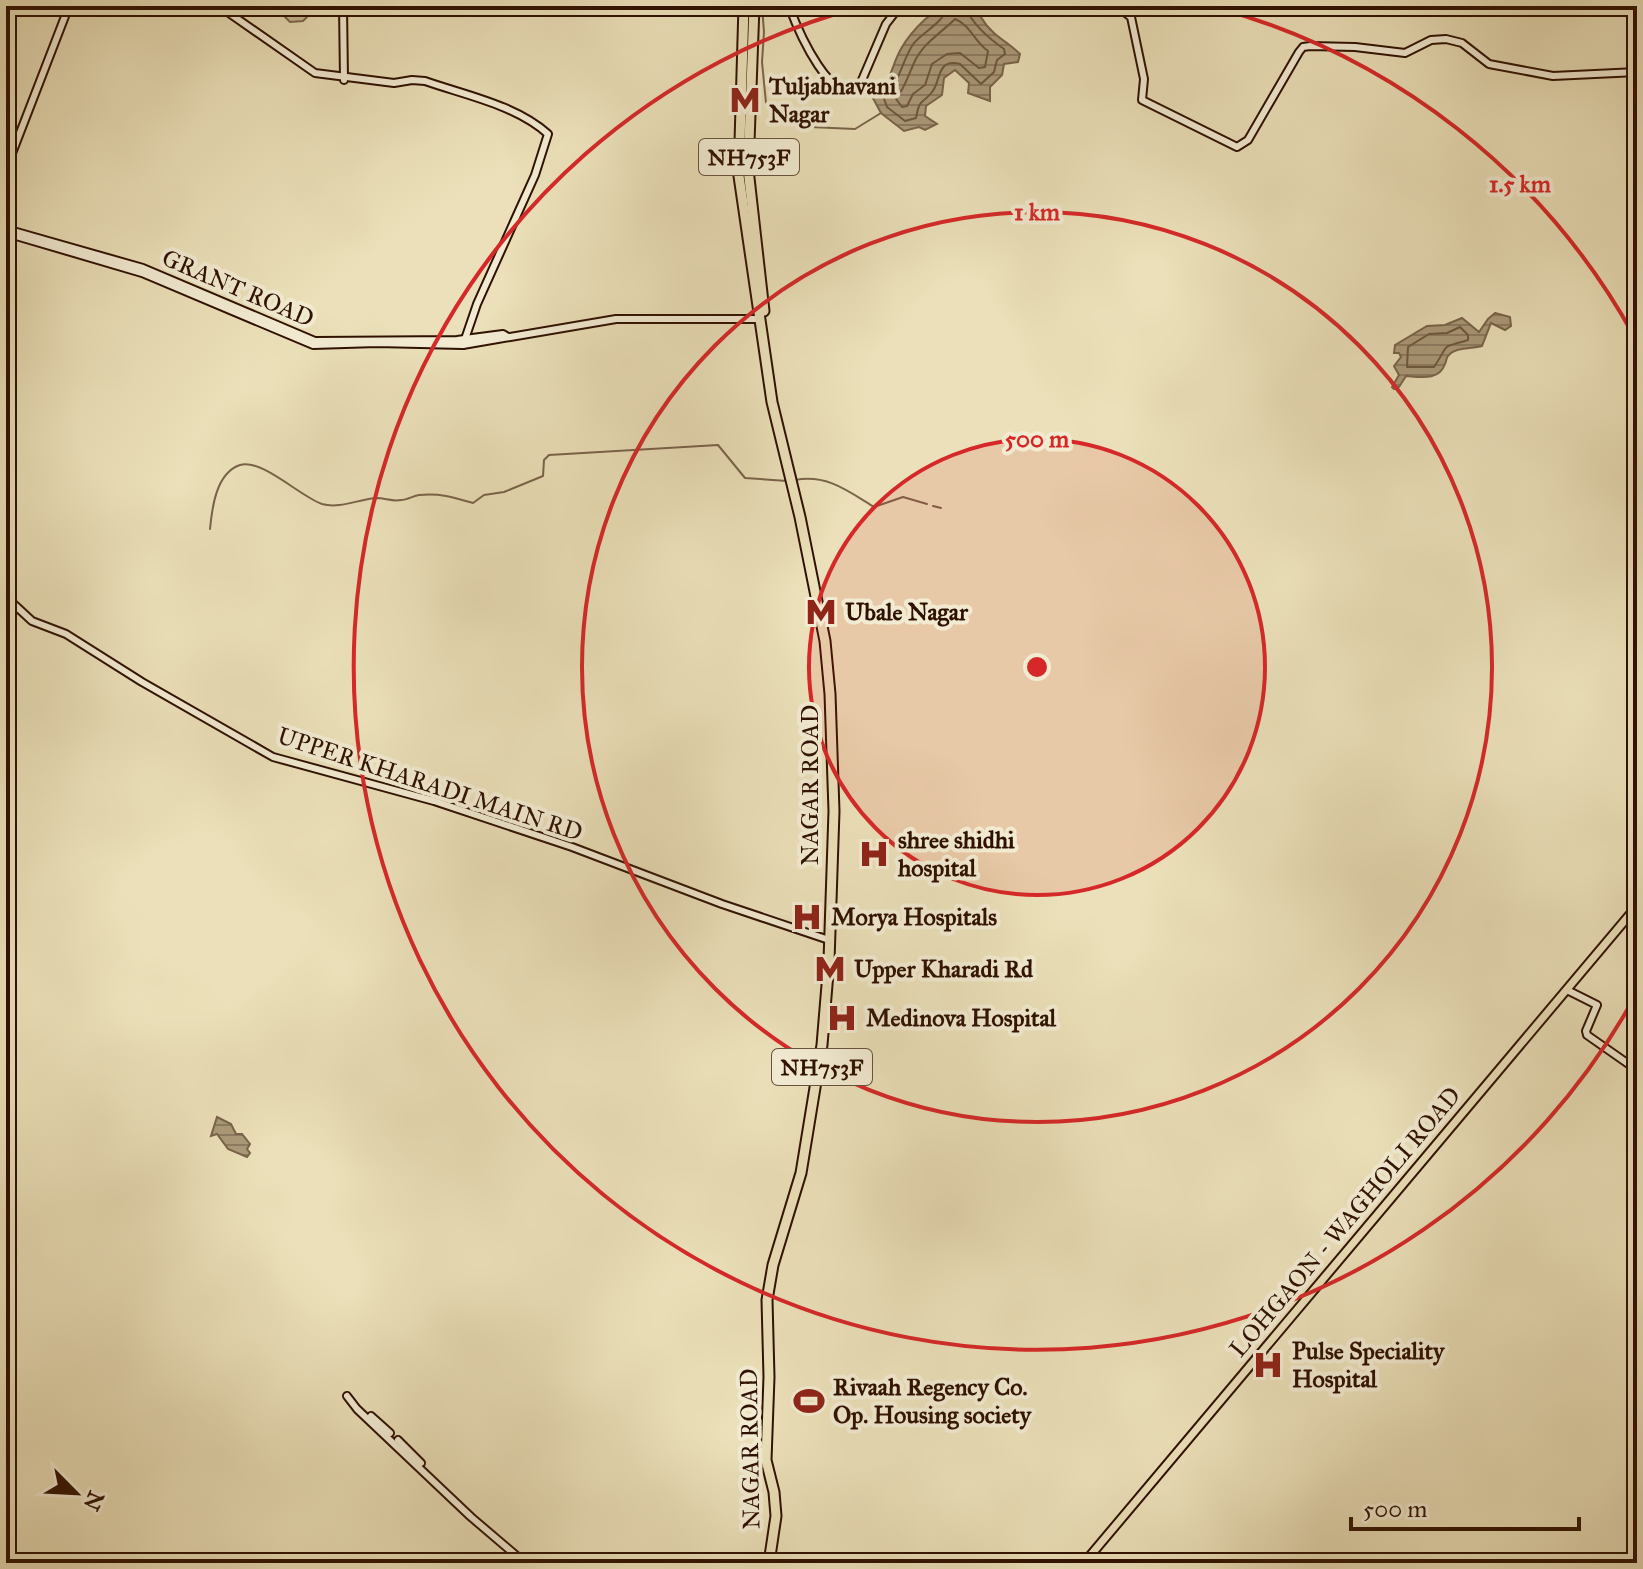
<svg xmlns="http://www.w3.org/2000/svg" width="1643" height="1569" font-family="'IM FELL Great Primer',serif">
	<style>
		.grass { fill: url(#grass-tufts); stroke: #7d674d; stroke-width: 2 }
		.water { fill: url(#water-rules); stroke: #796349; stroke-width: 2 }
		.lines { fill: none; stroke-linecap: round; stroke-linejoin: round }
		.shore { stroke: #6d563d; stroke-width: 2 }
		.stream { stroke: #796349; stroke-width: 2 }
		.secondary-casing { stroke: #2f1100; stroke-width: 10 }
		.primary-casing { stroke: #2f1100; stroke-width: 11 }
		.highway-casing { stroke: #2f1100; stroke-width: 13 }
		.secondary { stroke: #f2ebd2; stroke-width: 6 }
		.primary { stroke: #ebe0b9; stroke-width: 7 }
		.highway { stroke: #ebe0b9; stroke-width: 9 }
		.ring { fill: none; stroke: #d62828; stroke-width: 4 }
		.labels { text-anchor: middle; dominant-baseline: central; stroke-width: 8; stroke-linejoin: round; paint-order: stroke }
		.shield { fill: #f2ebd2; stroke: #6a523f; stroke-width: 2 }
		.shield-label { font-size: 22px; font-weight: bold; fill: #2f1100 }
		.poi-label { font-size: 24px; font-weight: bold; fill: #2f1100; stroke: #f2ebd2; text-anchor: start }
		.street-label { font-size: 24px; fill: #2f1100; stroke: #f2ebd2 }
		.centre { fill: #d62828; stroke: #f2ebd2; stroke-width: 4 }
		.ring-label { font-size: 24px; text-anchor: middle; font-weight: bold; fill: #d62828; stroke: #f2ebd2; stroke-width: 8; stroke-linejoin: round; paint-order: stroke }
	</style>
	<defs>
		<pattern id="grass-tufts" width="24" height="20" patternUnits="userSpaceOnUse" patternTransform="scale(2)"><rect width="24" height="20" fill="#cbbd9a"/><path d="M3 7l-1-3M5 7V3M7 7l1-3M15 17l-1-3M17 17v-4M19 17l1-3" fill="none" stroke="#afa183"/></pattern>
		<pattern id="water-rules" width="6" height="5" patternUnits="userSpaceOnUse" patternTransform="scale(2)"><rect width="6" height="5" fill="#ab9a7a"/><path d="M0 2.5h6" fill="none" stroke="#8c7c62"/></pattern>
	</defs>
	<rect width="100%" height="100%" fill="#ebe0b9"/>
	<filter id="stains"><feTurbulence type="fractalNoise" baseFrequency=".0025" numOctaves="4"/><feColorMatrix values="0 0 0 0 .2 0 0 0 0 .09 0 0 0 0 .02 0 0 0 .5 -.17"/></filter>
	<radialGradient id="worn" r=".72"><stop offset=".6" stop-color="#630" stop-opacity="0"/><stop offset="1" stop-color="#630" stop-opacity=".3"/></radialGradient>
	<polygon class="grass" points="305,6 310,6 311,13 303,21 290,22 284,16 285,13"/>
	<g class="water">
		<path d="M948 6C988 6 972 14 994 33 1003 41 1012 46 1020 54L1018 62 1004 64 1002 75 990 87V101L968 93 969 83 955 70 944 78 942 95 926 106 925 116 937 124 925 130 919 127 904 131 881 113 867 87 874 84 883 87C891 77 892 68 897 57 905 38 928 11 948 6Z"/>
		<path d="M1495 313 1510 317 1511 326 1505 330 1491 323 1482 346C1473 349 1458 347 1451 353 1445 358 1448 357 1445 364 1439 381 1421 377 1406 376L1399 387 1394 389 1392 387 1399 375 1394 366 1401 357 1399 353H1394L1395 345 1427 326 1445 325 1462 318 1479 332 1488 319Z"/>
		<polygon points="217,1117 231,1124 236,1134 242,1134 250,1144 247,1149 250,1153 247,1157 228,1149 217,1134 211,1136"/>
	</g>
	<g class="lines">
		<g class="shore">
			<path d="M947 6C945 22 924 31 914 43 901 61 901 83 883 96L887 107 905 121 916 118C920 97 921 106 932 92 941 82 936 58 960 64L981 84 994 72 997 60 1005 54 1004 49C991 40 969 22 966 6"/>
			<path d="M955 19C970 25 975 42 988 51L985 67 979 68 960 53 947 54 932 64 925 85 913 94 907 106 902 107 896 99C905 87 908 76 914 63 922 44 941 33 955 19Z"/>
			<path d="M1460 327 1468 335V340C1438 349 1451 342 1434 367H1407L1408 347 1429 334 1447 333Z"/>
		</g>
		<g class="stream">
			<polyline points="762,6 764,32 762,62 766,103 800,116 810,127 855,129 881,113"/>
			<path d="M795 480C827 474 848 491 874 507L903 497 927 504"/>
			<polyline points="933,506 941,508"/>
			<path d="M210 529C212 508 216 473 240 465 261 458 301 497 322 504 340 509 359 499 377 498 385 498 393 502 401 500 407 500 413 496 419 495 440 493 453 497 473 503L484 495 504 492 543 476 544 460 549 455 718 445 745 478 787 481"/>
		</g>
		<g class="secondary-casing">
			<g id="secondary">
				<path d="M219 6 315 73 394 83 412 80 425 81C465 95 516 105 548 134L535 175 477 304 463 345"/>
				<polyline points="343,6 344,80"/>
				<path d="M789 6C796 25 835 120 862 80L886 24 900 6"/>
				<polyline points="1105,6 1123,11 1131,17 1144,79 1142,100 1237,147 1248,140 1299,52 1303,47 1310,46 1355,47 1405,53 1431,40 1446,39 1462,43 1489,64 1553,76 1637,72"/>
				<polyline points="6,169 69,6"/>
				<polyline points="6,229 143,268 315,341 457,340 503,334 508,337"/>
				<polyline points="6,233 142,273 313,345 377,343 463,345 616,319 761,319"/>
				<polyline points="6,597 32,621 66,634 142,682 273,757 434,801 572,847 722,904 829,940"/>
				<polyline points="1567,990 1597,1005 1586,1031 1587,1035 1637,1070"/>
				<polyline points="347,1396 357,1409 471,1517 525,1563"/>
				<polyline points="371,1416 390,1433"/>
				<polyline points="398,1440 421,1463"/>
			</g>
		</g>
		<g class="primary-casing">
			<polyline id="primary" points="1084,1563 1637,906"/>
		</g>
		<g class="highway-casing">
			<g id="highway">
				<polyline points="744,6 739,176 772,402 800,517 825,641 830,694 834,811 829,961 822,1045 801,1173 773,1265 767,1300 769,1377 766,1460 774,1492 776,1516 769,1563"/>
				<polyline points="754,6 748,169 764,311"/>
			</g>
		</g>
		<use href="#secondary" class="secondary"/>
		<use href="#primary" class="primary"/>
		<use href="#highway" class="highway"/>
	</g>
	<circle cx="1037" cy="667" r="228" fill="#d62828" fill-opacity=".12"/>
	<g class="ring">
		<circle cx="1037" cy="667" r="228"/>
		<circle cx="1037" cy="667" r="455"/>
		<path d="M1634 998A683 683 0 1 1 860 7M1214 7A683 683 0 0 1 1634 336"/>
	</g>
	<defs>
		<g id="metro-bare" transform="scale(2.4)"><path d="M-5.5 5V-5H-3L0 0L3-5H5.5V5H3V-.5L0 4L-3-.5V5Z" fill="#8f2418" stroke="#f2ebd2" stroke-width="2.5" paint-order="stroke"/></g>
		<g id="hospital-bare" transform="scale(2.4)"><path d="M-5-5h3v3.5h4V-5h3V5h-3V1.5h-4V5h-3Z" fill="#8f2418" stroke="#f2ebd2" stroke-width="2.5" paint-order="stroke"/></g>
		<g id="stadium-bare" transform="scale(2.4)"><path d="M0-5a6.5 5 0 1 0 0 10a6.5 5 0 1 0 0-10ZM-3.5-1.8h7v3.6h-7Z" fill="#8f2418" stroke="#f2ebd2" stroke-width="2.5" paint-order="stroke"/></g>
	</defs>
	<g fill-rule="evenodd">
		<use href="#metro-bare" x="745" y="100"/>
		<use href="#metro-bare" x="821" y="612"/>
		<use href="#hospital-bare" x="874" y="854"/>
		<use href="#hospital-bare" x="807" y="917"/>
		<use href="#metro-bare" x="830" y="969"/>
		<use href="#hospital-bare" x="842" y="1018"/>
		<use href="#hospital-bare" x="1268" y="1365"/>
		<use href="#stadium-bare" x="809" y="1401"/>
	</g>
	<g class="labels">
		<g class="shield">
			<rect x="699" y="139" width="100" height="36" rx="6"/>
			<rect x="772" y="1049" width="100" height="36" rx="6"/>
		</g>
		<g class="shield-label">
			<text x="749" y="157">NH753F</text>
			<text x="822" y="1067">NH753F</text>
		</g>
		<g class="poi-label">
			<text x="769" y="86">Tuljabhavani<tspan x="769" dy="28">Nagar</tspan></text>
			<text x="845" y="612">Ubale Nagar</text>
			<text x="898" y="840">shree shidhi<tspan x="898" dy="28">hospital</tspan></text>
			<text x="831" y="917">Morya Hospitals</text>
			<text x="854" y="969">Upper Kharadi Rd</text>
			<text x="866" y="1018">Medinova Hospital</text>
			<text x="1292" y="1351">Pulse Speciality<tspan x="1292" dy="28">Hospital</tspan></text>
			<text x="833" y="1387">Rivaah Regency Co.<tspan x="833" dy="28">Op. Housing society</tspan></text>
		</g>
		<g class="street-label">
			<text transform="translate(238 288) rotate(23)">GRANT ROAD</text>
			<text transform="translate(430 784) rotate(18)">UPPER KHARADI MAIN RD</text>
			<text transform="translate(810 785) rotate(-90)">NAGAR ROAD</text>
			<text transform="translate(1345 1222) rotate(-50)">LOHGAON - WAGHOLI ROAD</text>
			<text transform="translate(750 1449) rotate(-91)">NAGAR ROAD</text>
		</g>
	</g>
	<circle cx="1037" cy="667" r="12" class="centre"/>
	<g class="ring-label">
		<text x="1520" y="192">1.5 km</text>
		<text x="1037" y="220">1 km</text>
		<text x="1037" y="447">500 m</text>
	</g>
	<rect width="1643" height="1569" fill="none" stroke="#ebe0b9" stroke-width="32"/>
	<rect x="8" y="8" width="1627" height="1553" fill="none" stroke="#2f1100" stroke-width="4"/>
	<rect x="16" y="16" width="1611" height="1537" fill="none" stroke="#2f1100" stroke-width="2"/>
	<g transform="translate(76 1493) rotate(114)" stroke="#f2ebd2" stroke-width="6" paint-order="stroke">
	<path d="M0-6L14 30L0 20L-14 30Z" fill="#2f1100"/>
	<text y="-12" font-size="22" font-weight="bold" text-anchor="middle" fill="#2f1100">N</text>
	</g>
	<path d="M1351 1517v12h228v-12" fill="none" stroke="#2f1100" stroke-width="4"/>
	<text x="1363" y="1517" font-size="24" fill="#2f1100" stroke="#f2ebd2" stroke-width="6" paint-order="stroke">500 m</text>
	<rect width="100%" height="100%" filter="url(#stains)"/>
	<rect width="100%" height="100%" fill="url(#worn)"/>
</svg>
